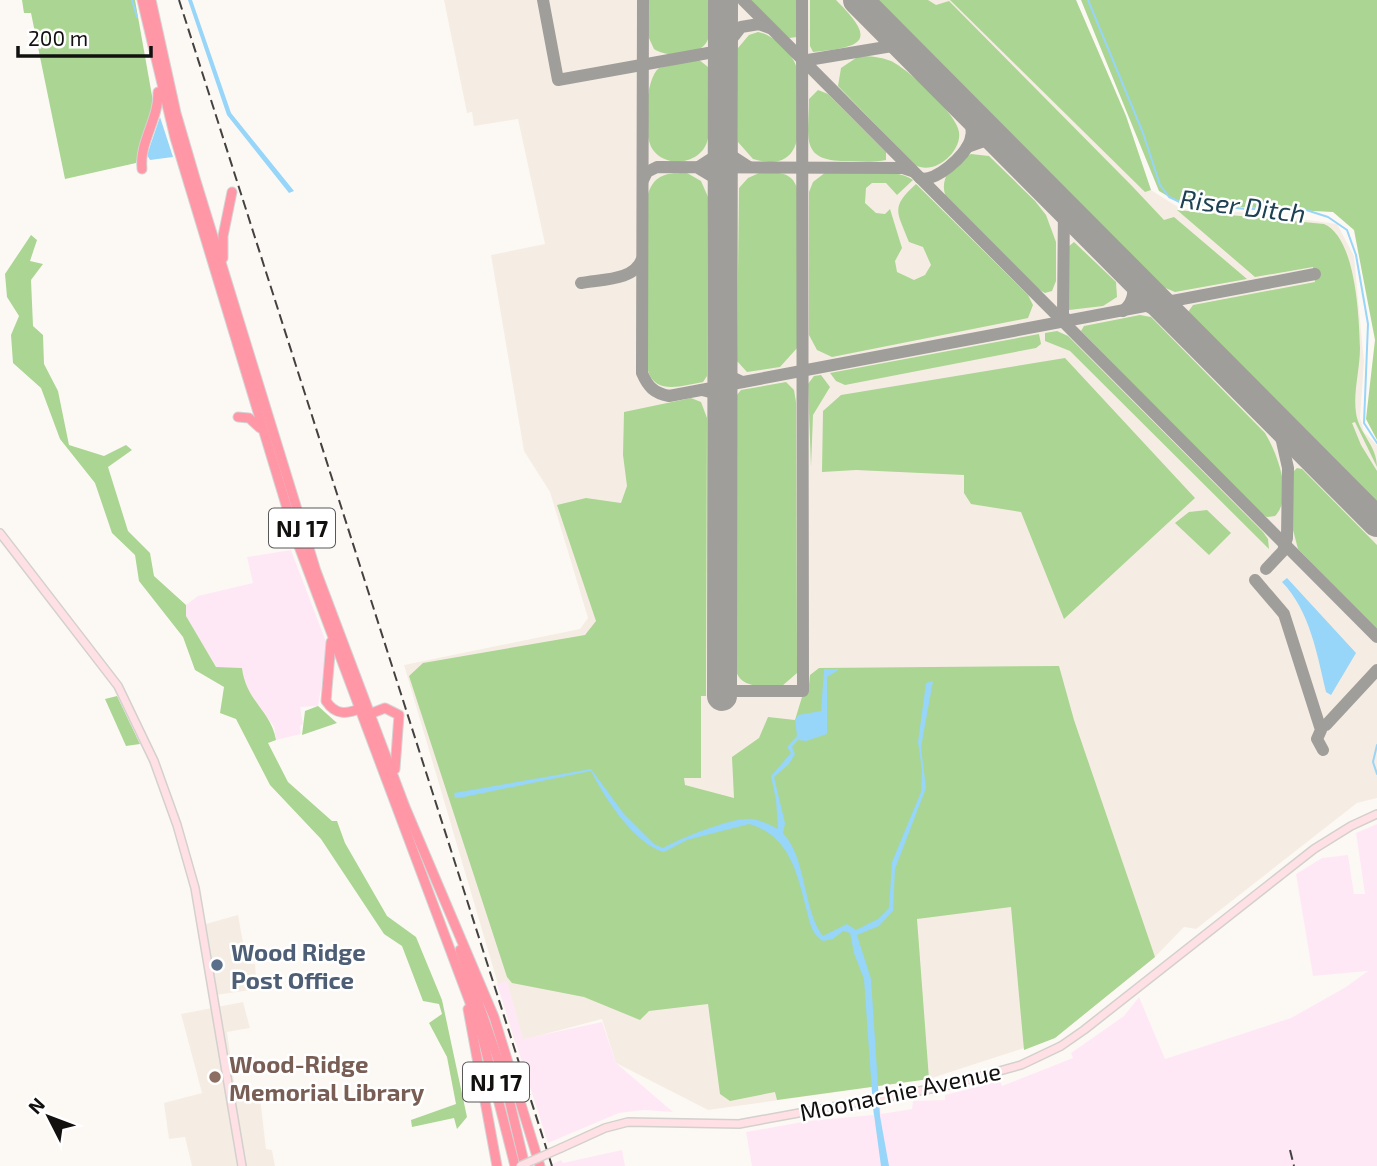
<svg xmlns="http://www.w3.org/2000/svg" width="1377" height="1166" font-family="'Exo 2',sans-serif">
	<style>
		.built { fill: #f5ede3 }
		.industrial { fill: #ffe8f5 }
		.green { fill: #abd592 }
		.water { fill: #97d5f9 }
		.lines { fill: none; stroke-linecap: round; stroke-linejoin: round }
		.stream { stroke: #97d5f9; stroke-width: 2 }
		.taxiway { stroke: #a09e9a; stroke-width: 12 }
		.runway { stroke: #a09e9a; stroke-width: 30 }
		.secondary-casing { stroke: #d3d0cd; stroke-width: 10 }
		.highway-casing { stroke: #d4d4d4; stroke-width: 11 }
		.secondary { stroke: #ffe0e4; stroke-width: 7 }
		.highway { stroke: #ff97a6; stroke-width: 9 }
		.rail { stroke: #434240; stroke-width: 2; stroke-dasharray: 10 5; stroke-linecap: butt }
		.secondary-bridge-casing { stroke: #d3d0cd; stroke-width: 10; stroke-linecap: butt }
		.secondary-bridge { stroke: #ffe0e4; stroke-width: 7 }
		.service-dot { fill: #5c6f8a; stroke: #fff; stroke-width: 2.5 }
		.education-dot { fill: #8d6e63; stroke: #fff; stroke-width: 2.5 }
		.labels { text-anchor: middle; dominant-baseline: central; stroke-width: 5; stroke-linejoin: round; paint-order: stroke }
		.shield { fill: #fff; stroke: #595858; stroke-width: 2 }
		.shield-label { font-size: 23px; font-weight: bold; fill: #121110 }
		.service-label { font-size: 24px; font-weight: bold; fill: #4e5e75; stroke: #fff; text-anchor: start }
		.education-label { font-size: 24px; font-weight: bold; fill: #785e54; stroke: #fff; text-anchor: start }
		.street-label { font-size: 24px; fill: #121110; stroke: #fff }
		.water-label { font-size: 26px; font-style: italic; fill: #1d4053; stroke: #fff }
	</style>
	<rect width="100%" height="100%" fill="#fcf9f5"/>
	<g class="built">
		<polygon points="444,0 1076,0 1126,116 1151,190 1181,209 1257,213 1337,224 1354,256 1364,362 1360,418 1364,432 1377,445 1377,798 1357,803 1196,929 1184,927 1155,957 1055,1038 929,1079 708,1110 616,1063 602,1019 515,1042 404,665 580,629 588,618 550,492 524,451 491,255 545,244 518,119 474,126 472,112 467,113"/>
		<polygon points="238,915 247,964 255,964 257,989 216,995 202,925"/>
		<polygon points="243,1002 250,1028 227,1032 234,1081 237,1092 259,1088 266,1149 272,1150 275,1166 192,1166 185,1137 169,1139 164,1103 202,1093 181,1014"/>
	</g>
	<g class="industrial">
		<polygon points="291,550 328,647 318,706 300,707 303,724 300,726 301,734 276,740 274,727 245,686 242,668 216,667 185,616 186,605 198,596 253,583 247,557"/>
		<polygon points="1377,824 1377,1166 752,1166 746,1132 808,1121 873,1115 873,1109 880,1107 881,1114 912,1109 913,1101 945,1100 945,1095 1000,1081 1002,1086 1073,1058 1071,1053 1124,1016 1139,997 1165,1059 1291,1018 1346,987 1368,971 1313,976 1296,874 1322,858 1348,855 1354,894 1365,894 1356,833"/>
		<polygon points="507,981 523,1039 602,1022 616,1063 673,1112 644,1110 619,1113 548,1143 497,984"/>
		<polygon points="622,1150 625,1166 548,1166 561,1160 563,1163"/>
	</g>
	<g class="green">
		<polygon points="22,0 135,0 154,107 136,163 65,179 31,13 24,13"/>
		<path d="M649 0H708C708 11 711 28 708 39 702 57 666 58 654 49L648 36Z"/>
		<polygon points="751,0 798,0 797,37 789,38"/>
		<path d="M810 0H836C876 40 866 47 813 52L810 46Z"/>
		<polygon points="878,0 928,0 936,5 949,1 1132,186 1164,220 1174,217 1247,279 1175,292 1163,287"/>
		<polygon points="950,0 1076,0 1126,116 1151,190 1145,192"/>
		<polygon points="1081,0 1377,0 1377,440 1366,419 1375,340 1354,230 1333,212 1181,204 1159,191"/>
		<path d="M758 32C775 35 795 55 798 72 798 109 813 177 753 159L738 142V48L749 35Z"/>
		<path d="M859 56C870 56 881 57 891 61 908 69 956 113 959 132 962 152 934 176 915 165L838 86 841 68Z"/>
		<path d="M698 59 708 67C708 90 711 115 708 138 704 163 668 170 653 150 642 135 645 79 659 68Z"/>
		<path d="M818 90 828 94 886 152V160C873 163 859 161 846 161 799 161 809 137 809 99Z"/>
		<path d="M971 154 989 156 1035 201 1046 215 1056 242V281L1052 291 1045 293 1038 289 946 197C938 178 954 161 971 154Z"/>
		<path d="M826 172C847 173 897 167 913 180L897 195 886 183H872L866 188 865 203 876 213 885 214 890 209 902 248 895 261 897 272 914 280 925 275 931 265 923 247 909 242C897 211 890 208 916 184L1028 295 1033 305 1028 318 832 357 817 350 809 335V192L813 182Z"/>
		<path d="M687 173 701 181 708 197 707 376 703 382C684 385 656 396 648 371V194C655 173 668 173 687 173Z"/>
		<path d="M759 173C776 173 791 170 797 188L798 347 780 367 747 372 737 361 739 188 748 178Z"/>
		<path d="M1177 210 1324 224C1356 238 1359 316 1360 348 1360 369 1353 392 1356 413 1359 434 1377 445 1377 467L1355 422 1352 423 1361 445 1377 471V502L1188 312 1193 305 1315 282 1313 267 1255 277Z"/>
		<path d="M31 235 37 240 30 261 43 264 31 280 33 326 43 335 44 364 58 391 69 445 104 456 126 445 132 450 108 467 128 531 150 553 154 576 186 605V616L216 667 242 668C246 701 271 711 276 740L268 743 288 782 332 821H337L345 843 387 916 416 937 442 1000 467 1117 457 1129 454 1118 412 1127 411 1120 456 1104 447 1057 429 1023 442 1014 439 1004 423 1001 402 946 384 934 321 839 270 785 236 719 220 713 224 687 195 670 183 637 139 581 135 555 112 533 95 483 60 439 41 388 13 363 11 335 19 316 7 297 5 274Z"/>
		<polygon points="1074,242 1116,282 1117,297 1103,306 1069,310 1068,247"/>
		<path d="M1140 315 1151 317 1265 433C1277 453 1294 496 1275 516L1267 517 1260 513 1081 331 1084 326Z"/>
		<polygon points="1057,331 1068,336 1263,532 1268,539 1269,549 1070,351 1045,341 1045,333"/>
		<polygon points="1039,334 1041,344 1036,348 845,385 836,381 830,373"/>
		<polygon points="1065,358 1195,498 1064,619 1021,512 971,504 964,493 964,475 856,470 822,472 823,411 841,395"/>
		<polygon points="821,375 830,387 813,415 811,467 808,384 814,376"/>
		<path d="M786 382 794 390 796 402 797 673 782 686C765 685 742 690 736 671V396L741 390Z"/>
		<polygon points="691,398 701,402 707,418 706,696 701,696 701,778 684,778 685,785 734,798 732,757 759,738 768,717 795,720 802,697 808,694 810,675 819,668 1059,666 1074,720 1155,957 1055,1038 1024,1050 1011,907 917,919 929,1079 777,1100 775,1092 730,1101 720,1094 708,1004 649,1011 640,1020 584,997 512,983 507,977 409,676 423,663 585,635 596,621 557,505 586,498 621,503 627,486 623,455 624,412"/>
		<polygon points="1297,468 1302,469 1377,545 1377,630 1298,549 1293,530 1293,472"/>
		<polygon points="1207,510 1231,533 1209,555 1175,523 1189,512"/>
		<polygon points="117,696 140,744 126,746 105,699"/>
		<polygon points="318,706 337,723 302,735 305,711"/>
	</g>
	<g class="water">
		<polygon points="188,0 192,0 231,113 294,191 289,193 227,115"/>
		<polygon points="160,117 173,157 150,160 147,155"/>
		<path d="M1287 578 1356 653 1331 695 1326 692C1317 654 1310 611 1282 582Z"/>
		<path d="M824 669H840L827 677V734L806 741 798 740 792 747 795 754 789 764 774 777 785 823 783 833C807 859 803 911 823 936L847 924 856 930 878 919 889 908 892 862 921 792 922 770 918 742 926 683 933 681 921 747 926 788 895 869 893 911 879 926 857 935 871 979 880 1116 889 1166H881L873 1107 864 979 854 953 850 933 843 931 833 939 823 941C810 932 810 922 806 908 797 871 788 835 749 824L687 840 664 852C635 845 604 797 591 771L464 797 455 798 454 793 591 769 624 814 654 844 663 848C681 838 733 817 752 819 761 820 770 825 778 829L776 800 771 776 791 753 787 747 797 736 795 720 798 715 821 711Z"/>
	</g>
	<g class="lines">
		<g class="stream">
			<polyline points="132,0 137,17"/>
			<polyline points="1088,0 1143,133 1160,185 1169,197 1180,202 1246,209 1303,209 1328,217 1347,230 1356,255 1368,324 1364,423 1377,443"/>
			<polyline points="1377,745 1373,762 1377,774"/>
		</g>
		<g class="taxiway">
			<polyline points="543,0 558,80 708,53 716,55 723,66"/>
			<path d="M643 0 642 373C648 387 654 393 669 396L1315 274"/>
			<polyline points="743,0 1377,637"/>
			<polyline points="723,50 741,27 759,24 770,28"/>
			<polyline points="802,61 892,46 912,55"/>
			<polyline points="723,141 732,156 749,167"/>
			<polyline points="967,147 984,141 1004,147"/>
			<polyline points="700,166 717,155 723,141"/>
			<polyline points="700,169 715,178 723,195"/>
			<path d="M920 178C935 183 965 156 970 141 974 130 971 119 966 109"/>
			<polyline points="643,180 647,172 657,167 903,168 912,171"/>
			<polyline points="1064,207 1063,314 1068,325"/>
			<path d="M581 283C602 279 634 281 642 259"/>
			<polyline points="1149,307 1173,317"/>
			<path d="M1123 311C1137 300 1135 285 1127 271"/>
			<polyline points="722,363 729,376 742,382"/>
			<polyline points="702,390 714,393 722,406"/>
			<polyline points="1260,405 1281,437 1288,468 1287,538 1283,551 1266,569"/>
			<polyline points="1255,580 1284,614 1321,730 1317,739 1323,750"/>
			<polyline points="722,691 803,691 802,0"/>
			<polyline points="1326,725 1377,670"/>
		</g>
		<g class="runway">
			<polyline points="858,0 1377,522"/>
			<polyline points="722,696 723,0"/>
		</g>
		<g class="secondary-casing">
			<g id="secondary">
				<polyline points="0,533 118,686 154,761 177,825 195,888 242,1166"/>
				<polyline points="561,1148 605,1128 628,1122 739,1124 941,1087 1021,1065 1061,1046 1084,1030 1314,849 1351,826 1377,814"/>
			</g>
		</g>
		<g class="highway-casing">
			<g id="highway">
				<polyline points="142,0 175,138 297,541 481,1032 515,1166"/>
				<polyline points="151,0 176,113 195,178 316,571 405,807 494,1017 540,1166"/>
				<path d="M142 169C139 142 159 119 158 92"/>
				<polyline points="223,258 223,236 232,192"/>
				<polyline points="238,417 249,418 260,428"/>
				<path d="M331 642 326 701C336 716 347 714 362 708"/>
				<polyline points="367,715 385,708 399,715 395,769"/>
				<polyline points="460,950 503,1074 525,1166"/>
				<polyline points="468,1009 497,1166"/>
			</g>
		</g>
		<use href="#secondary" class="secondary"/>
		<use href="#highway" class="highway"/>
		<g class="rail">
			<polyline points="179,0 552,1166"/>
			<polyline points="1290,1150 1294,1166"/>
		</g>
		<g class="secondary-bridge-casing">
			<polyline id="secondary-bridge" points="520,1166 561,1148"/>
		</g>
		<use href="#secondary-bridge" class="secondary-bridge"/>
	</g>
	<circle class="service-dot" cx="217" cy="965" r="7"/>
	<circle class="education-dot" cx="215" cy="1077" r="7"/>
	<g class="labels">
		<g class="shield">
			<rect x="269" y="508.5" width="66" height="39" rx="5"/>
			<rect x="463" y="1062.5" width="66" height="39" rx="5"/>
		</g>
		<g class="shield-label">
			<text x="302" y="528">NJ 17</text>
			<text x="496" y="1082">NJ 17</text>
		</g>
		<g class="service-label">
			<text x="231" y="951">Wood Ridge<tspan x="231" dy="28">Post Office</tspan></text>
		</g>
		<g class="education-label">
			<text x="229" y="1063">Wood-Ridge<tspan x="229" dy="28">Memorial Library</tspan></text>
		</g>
		<g class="street-label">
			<text transform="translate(900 1091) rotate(-12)">Moonachie Avenue</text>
		</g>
		<g class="water-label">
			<text transform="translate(1243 205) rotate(7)">Riser Ditch</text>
		</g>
	</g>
	<g transform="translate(49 1117) rotate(312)" stroke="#ffffff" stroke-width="5" paint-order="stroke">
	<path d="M0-5L12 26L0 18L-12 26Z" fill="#121110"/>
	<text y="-10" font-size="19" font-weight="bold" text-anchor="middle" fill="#121110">N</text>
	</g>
	<path d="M18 46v10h133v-10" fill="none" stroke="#121110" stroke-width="3.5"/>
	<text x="28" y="46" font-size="21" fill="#121110" stroke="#ffffff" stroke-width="5" paint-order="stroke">200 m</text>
</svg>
